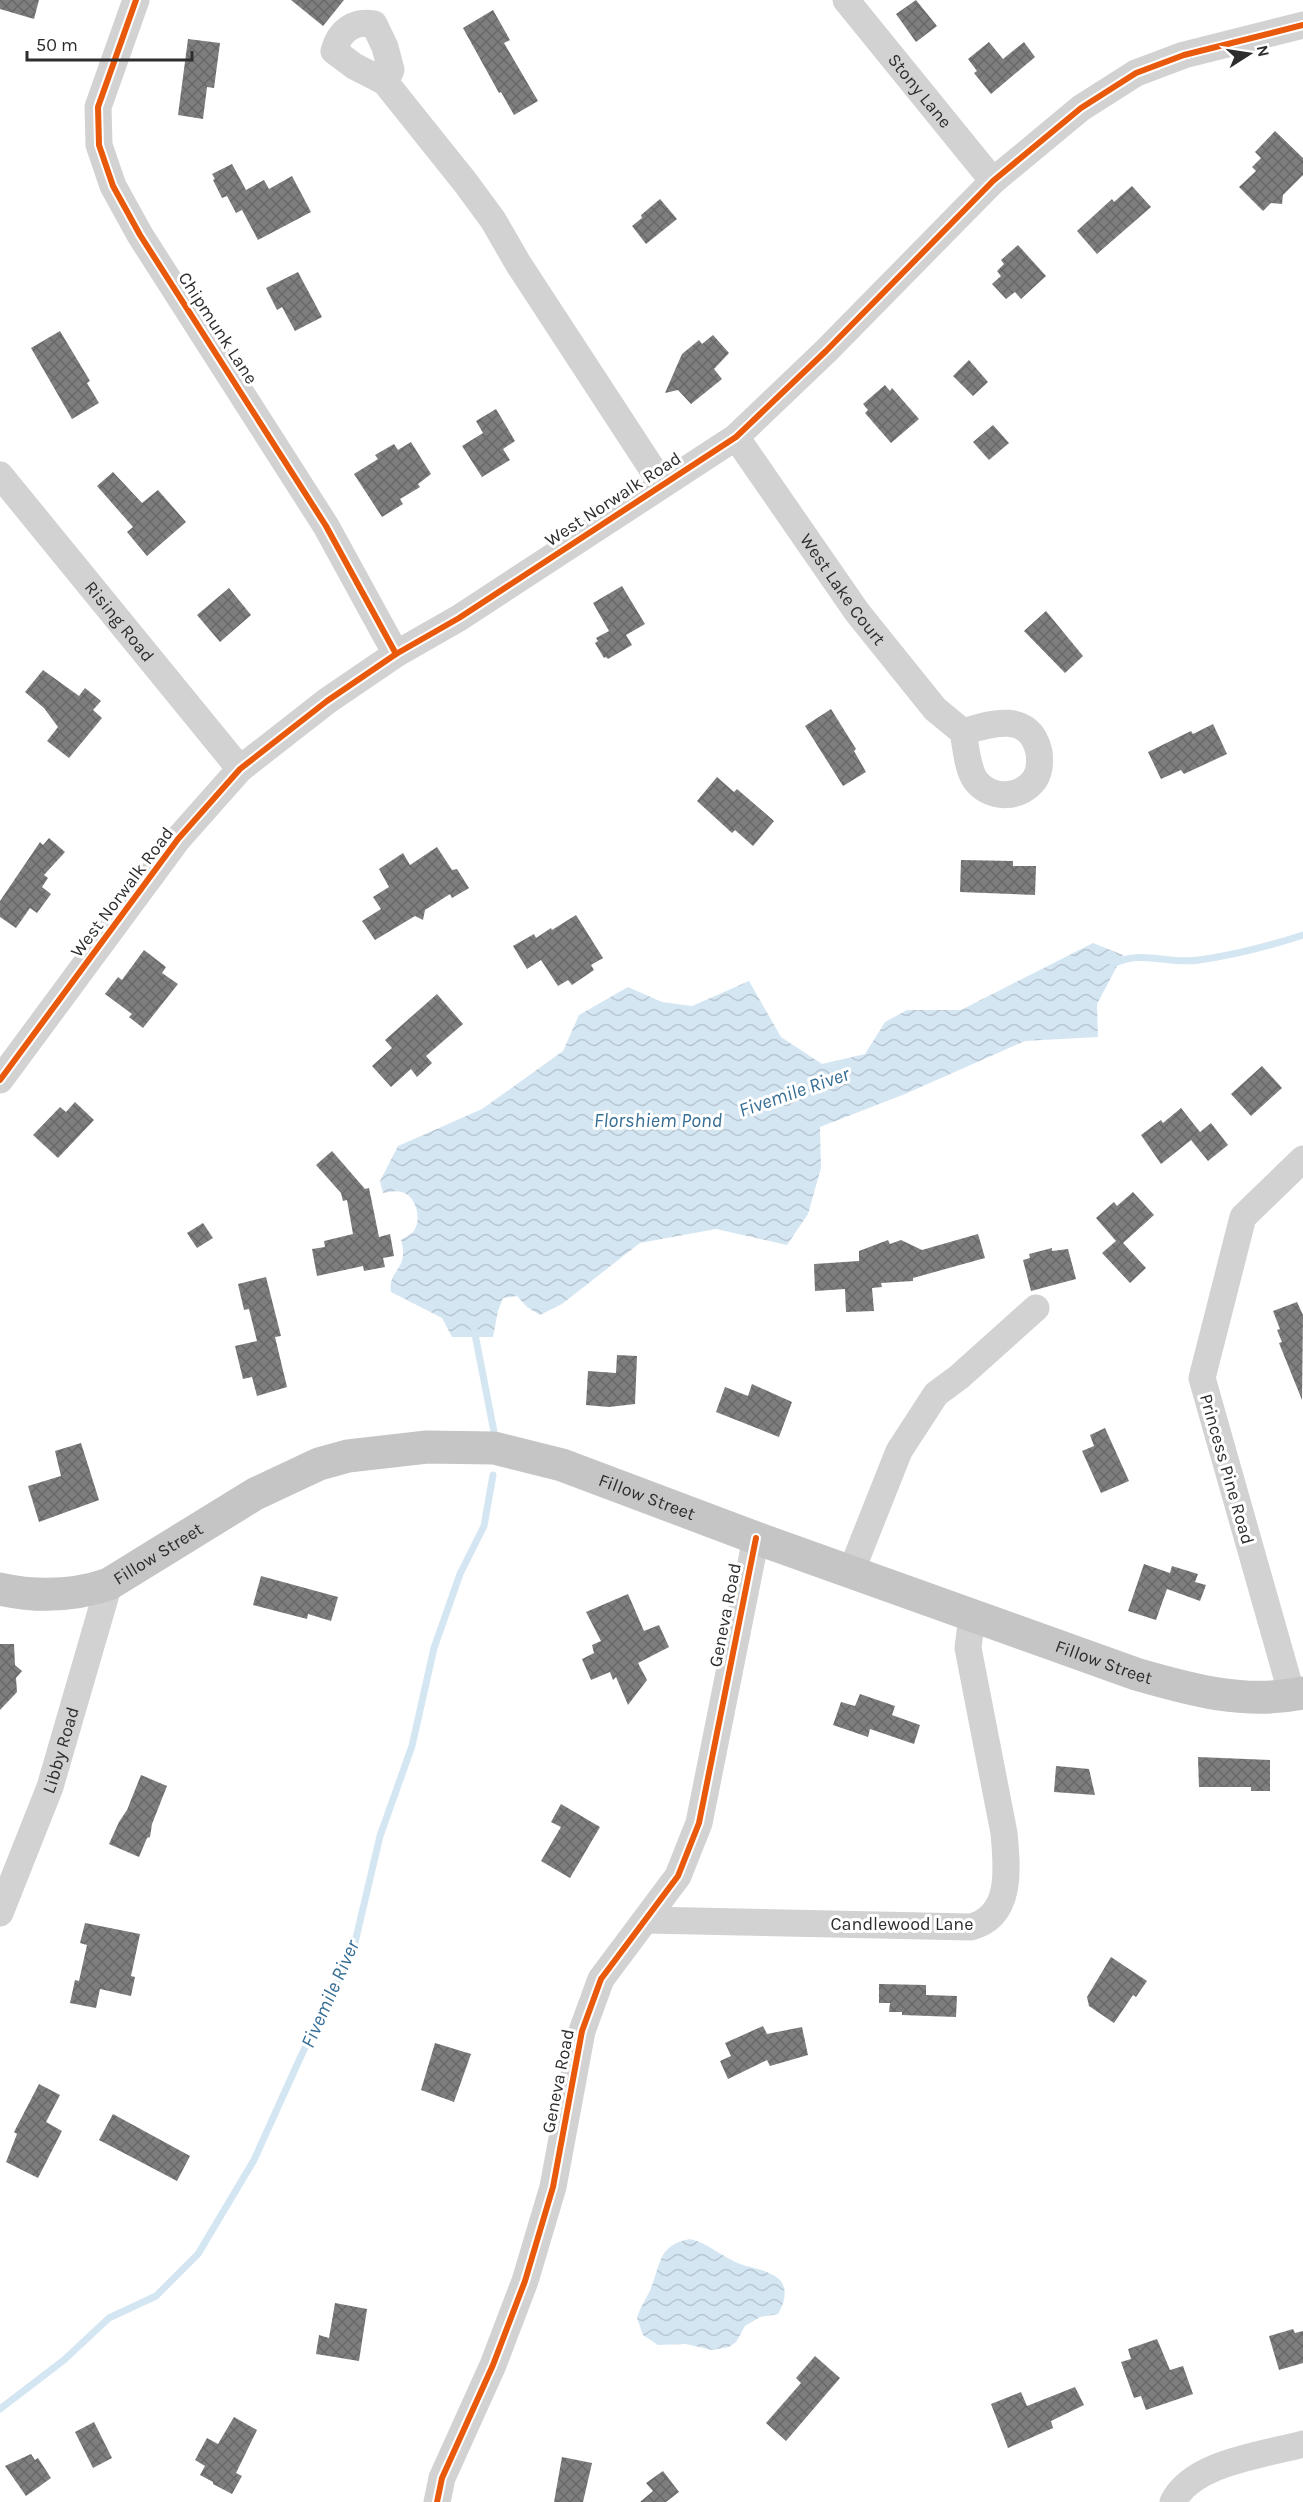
<svg xmlns="http://www.w3.org/2000/svg" width="1303" height="2502" font-family="Karla,sans-serif">
	<style>
		.water { fill: url(#water-waves) }
		.lines { fill: none; stroke-linecap: round; stroke-linejoin: round }
		.stream { stroke: #d5e6f3; stroke-width: 7 }
		.building { fill: url(#building-cross-hatch) }
		.minor { stroke: #d2d2d2; stroke-width: 27 }
		.major { stroke: #c5c5c5; stroke-width: 33 }
		.cycleway-casing { stroke: #fff; stroke-width: 10 }
		.cycleway { stroke: #e8590c; stroke-width: 6 }
		.labels { text-anchor: middle; dominant-baseline: central; stroke-width: 6; stroke-linejoin: round; paint-order: stroke }
		.street-label { font-size: 18px; fill: #2d2d2d; stroke: #fff }
		.water-label { font-size: 20px; font-style: italic; fill: #356d95; stroke: #fff }
	</style>
	<defs>
		<pattern id="water-waves" width="16" height="10" patternUnits="userSpaceOnUse" patternTransform="scale(1.5)"><rect width="16" height="10" fill="#d5e6f3"/><path d="M0 5q4-4 8 0t8 0" fill="none" stroke="#b7c6d1"/></pattern>
		<pattern id="building-cross-hatch" width="8" height="8" patternUnits="userSpaceOnUse" patternTransform="scale(1.5)"><rect width="8" height="8" fill="#7e7e7e"/><path d="M0 0l8 8M0 8l8-8" fill="none" stroke="#686868"/></pattern>
	</defs>
	<rect width="100%" height="100%" fill="#fff"/>
	<g class="water">
		<path d="M1093 943 1123 955 1097 1004 1098 1037 1025 1041 905 1094 820 1127 821 1168 808 1214 787 1245 716 1229 640 1243 562 1304 540 1315 527 1307 517 1296 503 1298 498 1311 493 1337H452L442 1318 391 1292C387 1270 410 1270 401 1240 405 1237 410 1235 413 1232 423 1220 416 1196 402 1192 395 1190 389 1192 383 1193L380 1181 398 1146 482 1109 563 1051 579 1015 628 987 662 1002 692 1006 749 981 781 1037 822 1064 865 1054 885 1022 907 1010H961Z"/>
		<path d="M690 2239C708 2243 722 2257 740 2264 752 2268 769 2270 779 2279 789 2289 784 2304 778 2314L760 2317 745 2326 736 2342 729 2347 712 2350 686 2344 658 2345 643 2335 637 2318C640 2307 647 2298 651 2288 661 2263 658 2245 690 2239Z"/>
	</g>
	<g class="lines">
		<g class="stream">
			<path d="M1113 964C1142 949 1169 965 1199 960 1234 955 1269 946 1303 935"/>
			<polyline points="474,1329 495,1437"/>
			<polyline points="0,2409 64,2360 109,2318 156,2296 198,2254 254,2160 301,2056 353,1951 380,1836 412,1746 434,1648 460,1574 484,1526 493,1475"/>
		</g>
	</g>
	<g class="building">
		<polygon points="0,0 39,0 34,19 0,9"/>
		<polygon points="291,0 344,0 323,26"/>
		<polygon points="916,0 937,26 916,42 896,14"/>
		<polygon points="493,10 510,40 504,43 538,101 514,115 501,92 499,93 463,28"/>
		<polygon points="188,39 220,43 214,88 207,87 203,119 178,115"/>
		<polygon points="989,42 1003,59 1024,42 1035,57 991,94 974,73 977,71 968,59"/>
		<polygon points="1275,131 1303,158 1303,175 1283,195 1282,204 1271,203 1263,211 1239,187 1256,171 1252,167 1261,158 1255,152"/>
		<polygon points="232,164 246,190 264,180 269,189 292,176 311,212 258,240 242,210 236,213 227,196 222,198 213,180 215,179 212,174"/>
		<polygon points="1132,186 1151,207 1097,254 1077,231 1112,199 1114,202"/>
		<polygon points="660,199 677,219 646,244 632,226 642,218 641,215"/>
		<polygon points="1018,245 1046,276 1021,299 1015,292 1006,299 992,284 1001,276 997,271 1004,264 1001,260"/>
		<polygon points="298,272 322,317 295,331 282,307 277,310 266,288"/>
		<polygon points="60,331 90,381 87,383 99,403 72,419 31,348"/>
		<polygon points="713,335 729,353 714,369 722,379 691,404 678,390 665,393 682,354 699,340 702,344"/>
		<polygon points="969,360 988,382 973,396 953,376"/>
		<polygon points="885,385 890,391 892,388 919,419 891,443 865,413 868,410 863,404"/>
		<polygon points="496,409 515,441 503,449 510,460 482,477 462,446 483,433 476,421"/>
		<polygon points="993,425 1009,443 989,460 973,442"/>
		<polygon points="411,442 431,474 418,484 420,487 400,499 403,504 382,517 354,474 378,459 375,455 394,444 398,450"/>
		<polygon points="113,472 142,503 158,490 186,522 147,556 127,532 133,527 97,486"/>
		<polygon points="622,586 645,624 626,635 632,645 608,659 606,657 604,658 595,643 598,641 596,638 609,631 593,603"/>
		<polygon points="229,588 251,615 220,642 197,615"/>
		<polygon points="1046,611 1083,656 1065,673 1024,631"/>
		<polygon points="43,670 79,696 85,688 101,701 93,710 102,718 69,758 47,741 58,727 44,708 25,692"/>
		<polygon points="831,709 856,749 854,751 866,772 843,786 805,726"/>
		<polygon points="1213,724 1227,754 1184,774 1181,770 1161,779 1148,752 1191,731 1193,734"/>
		<polygon points="717,777 734,792 737,789 774,821 753,846 735,830 732,833 697,801"/>
		<polygon points="49,838 65,852 44,875 48,878 42,887 51,894 37,913 30,908 16,928 0,917 0,901 40,842 43,845"/>
		<polygon points="437,847 452,870 457,869 469,888 452,898 450,894 425,910 423,920 415,916 375,940 362,921 381,909 373,897 389,887 379,869 403,853 410,865"/>
		<polygon points="961,860 1013,861 1013,866 1036,866 1035,895 960,892"/>
		<polygon points="576,915 603,958 591,965 594,970 572,985 568,980 558,986 541,960 527,969 513,946 534,934 536,938 551,928 552,930"/>
		<polygon points="144,950 166,967 162,973 178,984 143,1028 129,1017 132,1014 105,994 118,977 122,980"/>
		<polygon points="437,994 463,1024 426,1056 432,1063 417,1077 411,1069 391,1087 372,1066 392,1048 385,1040"/>
		<polygon points="1262,1066 1282,1088 1251,1116 1231,1094"/>
		<polygon points="75,1102 94,1120 58,1158 33,1135 60,1107 66,1112"/>
		<polygon points="1181,1108 1200,1132 1211,1123 1228,1145 1208,1161 1191,1140 1161,1164 1141,1135 1161,1120 1163,1123"/>
		<polygon points="332,1151 365,1189 369,1188 379,1237 390,1234 394,1256 383,1258 385,1267 364,1271 363,1266 317,1276 312,1249 325,1247 324,1241 353,1234 347,1200 343,1201 341,1193 316,1165"/>
		<polygon points="1133,1192 1154,1215 1123,1243 1146,1268 1130,1283 1102,1253 1116,1241 1096,1218 1114,1202 1117,1206"/>
		<polygon points="203,1223 213,1238 197,1248 187,1233"/>
		<polygon points="978,1234 985,1258 913,1278 913,1281 881,1283 882,1287 872,1288 874,1311 846,1312 845,1289 815,1291 814,1264 859,1261 859,1251 888,1240 890,1244 901,1240 922,1250"/>
		<polygon points="1052,1248 1052,1251 1068,1249 1076,1279 1031,1291 1023,1260 1030,1258 1029,1254"/>
		<polygon points="266,1277 281,1336 275,1337 287,1387 257,1396 252,1377 243,1379 235,1346 257,1341 249,1309 244,1310 238,1284"/>
		<polygon points="1297,1302 1303,1315 1302,1400 1279,1343 1282,1342 1277,1330 1280,1329 1273,1311"/>
		<polygon points="617,1355 637,1356 635,1404 609,1407 586,1405 588,1371 616,1373"/>
		<polygon points="752,1384 792,1402 779,1437 716,1412 725,1387 748,1396"/>
		<polygon points="1105,1428 1129,1481 1101,1493 1082,1451 1094,1446 1090,1435"/>
		<polygon points="81,1443 99,1500 39,1522 28,1486 61,1476 55,1451"/>
		<polygon points="1144,1564 1170,1573 1172,1566 1198,1574 1195,1582 1206,1585 1200,1601 1167,1589 1156,1620 1128,1611"/>
		<polygon points="261,1576 338,1597 331,1621 308,1614 307,1619 253,1605"/>
		<polygon points="628,1594 644,1631 659,1625 669,1647 638,1663 647,1680 628,1705 616,1677 613,1680 610,1672 591,1680 582,1659 594,1653 592,1645 601,1641 586,1612"/>
		<polygon points="0,1644 14,1644 15,1665 22,1671 16,1678 17,1692 0,1710"/>
		<polygon points="860,1694 895,1706 892,1715 920,1725 914,1744 870,1729 868,1737 833,1725 841,1702 855,1706"/>
		<polygon points="1198,1757 1270,1760 1270,1791 1251,1791 1251,1787 1199,1787"/>
		<polygon points="1056,1766 1089,1769 1095,1795 1054,1792"/>
		<polygon points="141,1775 167,1786 152,1824 150,1837 147,1838 139,1857 109,1844 119,1822 127,1810"/>
		<polygon points="561,1804 600,1827 570,1878 541,1861 561,1827 551,1822"/>
		<polygon points="85,1923 140,1934 131,1976 135,1977 131,1996 100,1989 96,2008 70,2003 75,1980 79,1981 87,1945 80,1943"/>
		<polygon points="1111,1957 1147,1981 1136,1997 1133,1995 1114,2023 1089,2006 1087,1997"/>
		<polygon points="879,1984 926,1985 926,1995 957,1996 956,2017 902,2015 902,2012 889,2012 890,2003 879,2003"/>
		<polygon points="763,2026 767,2034 802,2027 808,2055 770,2066 767,2060 728,2079 720,2061 731,2056 725,2043"/>
		<polygon points="435,2043 471,2054 454,2102 421,2090"/>
		<polygon points="39,2084 60,2095 46,2122 62,2131 38,2178 6,2162 17,2134 14,2132"/>
		<polygon points="113,2114 190,2156 177,2181 99,2140"/>
		<polygon points="335,2303 367,2309 359,2361 316,2354 319,2335 329,2338"/>
		<polygon points="1293,2329 1295,2333 1303,2331 1303,2363 1279,2370 1269,2336"/>
		<polygon points="1157,2339 1170,2370 1183,2366 1193,2394 1146,2410 1141,2396 1134,2398 1121,2362 1131,2359 1128,2349"/>
		<polygon points="815,2356 840,2378 786,2441 766,2423 801,2383 796,2378"/>
		<polygon points="1075,2387 1084,2405 1051,2421 1053,2428 1008,2448 991,2404 1021,2392 1027,2406"/>
		<polygon points="234,2417 257,2430 236,2473 242,2476 232,2494 213,2484 213,2482 200,2475 205,2466 195,2460 207,2438 218,2444"/>
		<polygon points="94,2422 112,2458 93,2468 75,2432"/>
		<polygon points="31,2454 35,2460 38,2458 51,2478 26,2496 5,2466"/>
		<polygon points="562,2457 592,2463 583,2502 554,2502"/>
		<polygon points="663,2471 679,2492 666,2502 640,2502 653,2491 646,2483"/>
	</g>
	<g class="lines">
		<g class="minor">
			<polyline points="136,0 98,107 99,145 113,186 140,235 326,526 396,654"/>
			<path id="s1" d="M846 0 993 181"/>
			<path d="M385 82 391 70 385 47 374 24C354 20 339 31 334 51L354 66 385 82 465 182 493 220 519 265 662 484"/>
			<path id="s2" d="M736 437 857 612 935 709 963 732C991 723 1030 711 1039 752 1040 760 1040 771 1035 779 1021 799 991 800 976 781 967 769 966 746 963 732"/>
			<path id="s3" d="M0 475 240 769"/>
			<polyline points="0,1080 178,839 240,769 327,701 396,654 459,618 736,437 826,351 993,181 1081,108 1136,73 1184,55 1303,25"/>
			<polyline points="851,1572 899,1451 936,1394 959,1377 1036,1308"/>
			<polyline points="1292,1695 1202,1378 1243,1217 1303,1159"/>
			<path id="s4" d="M0 1913 50 1787 109 1584"/>
			<path d="M647 1920 971 1927C1013 1916 1007 1867 1004 1833L968 1648 972 1616"/>
			<polyline points="437,2502 442,2478 493,2365 525,2281 553,2187 582,2031 601,1979 678,1876 699,1823 756,1538"/>
			<path d="M1173 2502C1193 2462 1263 2455 1303 2444"/>
		</g>
		<path class="major" id="s5" d="M0 1589C36 1597 74 1596 109 1584L255 1494 319 1464 348 1456 427 1447 494 1448 562 1465 756 1538 1136 1674C1191 1690 1245 1705 1303 1693"/>
		<g class="cycleway-casing">
			<g id="cycleway">
				<polyline points="136,0 98,107 99,145 113,186 140,235 326,526 396,654"/>
				<polyline points="0,1080 178,839 240,769 327,701 396,654 459,618 736,437 826,351 993,181 1081,108 1136,73 1184,55 1303,25"/>
				<polyline points="437,2502 442,2478 493,2365 525,2281 553,2187 582,2031 601,1979 678,1876 699,1823 756,1538"/>
			</g>
		</g>
		<use href="#cycleway" class="cycleway"/>
	</g>
	<g class="labels">
		<g class="street-label">
			<text stroke="none"><textPath href="#s1" startOffset="117">Stony Lane</textPath></text>
			<text transform="translate(218 328) rotate(57)">Chipmunk Lane</text>
			<text transform="translate(613 499) rotate(-33)">West Norwalk Road</text>
			<text stroke="none"><textPath href="#s2" startOffset="186">West Lake Court</textPath></text>
			<text stroke="none"><textPath href="#s3" startOffset="189">Rising Road</textPath></text>
			<text transform="translate(122 892) rotate(-53)">West Norwalk Road</text>
			<text transform="translate(1227 1469) rotate(74)">Princess Pine Road</text>
			<text stroke="none"><textPath href="#s5" startOffset="690">Fillow Street</textPath></text>
			<text stroke="none"><textPath href="#s5" startOffset="168">Fillow Street</textPath></text>
			<text transform="translate(725 1615) rotate(-79)">Geneva Road</text>
			<text stroke="none"><textPath href="#s5" startOffset="1176">Fillow Street</textPath></text>
			<text stroke="none"><textPath href="#s4" startOffset="174">Libby Road</textPath></text>
			<text x="902" y="1924">Candlewood Lane</text>
			<text transform="translate(558 2081) rotate(-79)">Geneva Road</text>
		</g>
		<g class="water-label">
			<text transform="translate(794 1092) rotate(-19)">Fivemile River</text>
			<text x="658" y="1120">Florshiem Pond</text>
			<text transform="translate(330 1994) rotate(-66)">Fivemile River</text>
		</g>
	</g>
	<g transform="translate(1249 54) rotate(78)" stroke="#ffffff" stroke-width="4.5" paint-order="stroke">
	<path d="M0-4.5L10 22L0 15L-10 22Z" fill="#2d2d2d"/>
	<text y="-9" font-size="16" font-weight="bold" text-anchor="middle" fill="#2d2d2d">N</text>
	</g>
	<path d="M27 51v9h165v-9" fill="none" stroke="#2d2d2d" stroke-width="3"/>
	<text x="36" y="51" font-size="18" fill="#2d2d2d" stroke="#ffffff" stroke-width="4.5" paint-order="stroke">50 m</text>
</svg>
